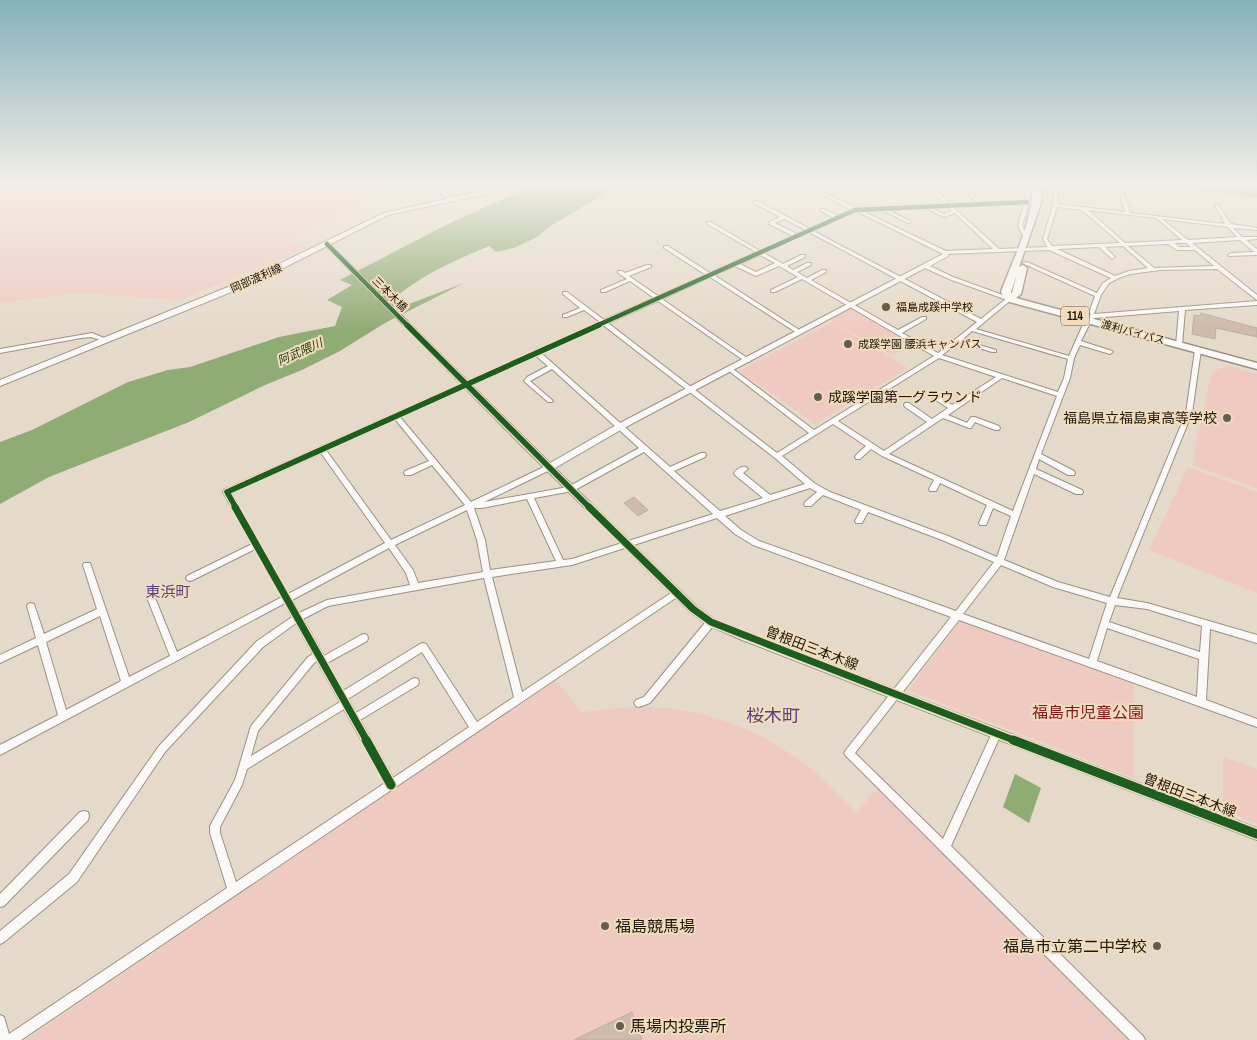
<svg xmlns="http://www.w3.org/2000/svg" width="1257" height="1040" font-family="'Archivo Narrow','Noto Sans JP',sans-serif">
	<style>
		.green { fill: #efcac1 }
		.water { fill: #90ac75 }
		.building { fill: #cebbab; stroke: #baafa4 }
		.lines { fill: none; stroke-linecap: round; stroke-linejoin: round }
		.minor-tunnel { stroke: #bdb3a4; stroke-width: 5; stroke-dasharray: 5 2.5; stroke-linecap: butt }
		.minor-casing { stroke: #9a9185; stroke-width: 2 }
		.tertiary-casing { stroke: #9a9185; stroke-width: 2 }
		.secondary-casing { stroke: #9a9185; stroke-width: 2 }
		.trunk-casing { stroke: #9a9185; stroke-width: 3 }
		.minor { fill: #fbf9f7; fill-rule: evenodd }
		.tertiary { fill: #fbf9f7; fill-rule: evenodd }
		.secondary { fill: #fbf9f7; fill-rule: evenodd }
		.trunk { fill: #fbf9f7; fill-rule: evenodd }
		.cycleway-far3-casing { stroke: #f1ddbe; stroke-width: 6 }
		.cycleway-far2-casing { stroke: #f1ddbe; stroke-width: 8 }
		.cycleway-far1-casing { stroke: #f1ddbe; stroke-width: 10 }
		.cycleway-casing { stroke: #f1ddbe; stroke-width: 12 }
		.cycleway-far3 { stroke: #1b5e20; stroke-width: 4.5 }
		.cycleway-far2 { stroke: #1b5e20; stroke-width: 5.5 }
		.cycleway-far1 { stroke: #1b5e20; stroke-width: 7 }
		.cycleway { stroke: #1b5e20; stroke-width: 9 }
		.poi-dot { fill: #645c4e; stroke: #f1ddbe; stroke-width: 2 }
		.labels { text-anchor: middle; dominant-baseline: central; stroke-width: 4; stroke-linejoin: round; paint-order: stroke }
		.far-street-label { font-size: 11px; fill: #1f180c; stroke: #f1ddbe }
		.far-poi-label { font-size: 11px; fill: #1f180c; stroke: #f1ddbe; text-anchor: start }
		.shield { fill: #f1ddbe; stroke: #5e5341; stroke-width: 1 }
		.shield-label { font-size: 12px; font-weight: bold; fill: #1f180c }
		.far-water-label { font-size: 12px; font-style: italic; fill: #1c3804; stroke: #f1ddbe }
		.poi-label { font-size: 14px; fill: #1f180c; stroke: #f1ddbe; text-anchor: start }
		.street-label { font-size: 14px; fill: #1f180c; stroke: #f1ddbe }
		.neighbourhood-label { font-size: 15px; fill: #58417d; stroke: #f1ddbe }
		.near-park-label { font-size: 16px; fill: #851b21; stroke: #f1ddbe }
		.near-poi-label { font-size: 16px; fill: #1f180c; stroke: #f1ddbe; text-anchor: start }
		.near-neighbourhood-label { font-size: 18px; fill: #58417d; stroke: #f1ddbe }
	</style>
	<rect width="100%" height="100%" fill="#e5daca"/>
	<g class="green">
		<path d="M0 184H322L340 191 354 185 376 189C364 213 312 221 290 240L308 248 179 300 76 293 0 303Z"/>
		<polygon points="850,309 911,344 891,355 830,320"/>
		<polygon points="832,322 908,368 815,424 739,371"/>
		<polygon points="1229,366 1257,374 1257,488 1192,465 1212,371"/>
		<polygon points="1188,467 1257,492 1257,593 1149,550"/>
		<polygon points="961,620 1134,682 1134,778 908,690"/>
		<path d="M555 679 582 712C601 710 621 707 639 707 704 706 766 731 815 772 830 785 843 799 856 813L879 787 1131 1040H25Z"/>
		<polygon points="1223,757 1257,769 1257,824 1223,810"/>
	</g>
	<g class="water">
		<path d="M537 184H620L549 227 537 237 514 248 496 252 489 246C456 260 423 274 396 297L401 307 464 283 385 323 340 351 302 370 265 385 189 422 49 477 0 504V442L32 430 128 382 168 370 190 367 279 337 335 326 342 307 327 300 352 285 340 280 450 223Z"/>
		<polygon points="1152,184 1257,184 1257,198"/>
		<polygon points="1015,774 1041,788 1029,823 1003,807"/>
	</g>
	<g class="building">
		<polygon points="1201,313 1257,328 1257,337 1216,328 1215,339 1192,334 1194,315 1200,316"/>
		<polygon points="634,497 648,510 638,516 624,503"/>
		<polygon points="632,1012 642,1040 574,1040"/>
	</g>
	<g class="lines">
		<polyline class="minor-tunnel" points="1029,189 1053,192"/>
		<g class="minor-casing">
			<g id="minor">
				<path d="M428 184C437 184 448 192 452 200L448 201 446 197Z"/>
				<path d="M848 184H858L822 192 857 208 945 204 924 184H929L950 204 977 203 960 184H965L966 186 981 185V186L979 187 968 188 981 203 1025 201 1027 189 1031 188 1029 202 1022 226 1028 237 1026 238 1024 237 1018 226 1024 204 953 207 999 249 1047 247 1043 239 1053 205 1054 193 1051 192 1053 191 1058 192 1057 204 1125 212 1120 195 1122 194 1124 195 1130 213 1225 224 1215 206 1217 205 1219 206 1231 224 1257 228V230L1233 228 1242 237H1257V239L1246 240 1257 249V255L1229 256 1228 255 1231 253 1254 252 1240 240 1192 243 1257 295V300L1217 269 1160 270 1130 274 1119 278 1109 283 1101 295 1094 314 1257 301V305L1185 310 1182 345 1179 347 1176 345 1179 311 1094 318 1091 321 1081 341 1112 351 1113 352 1110 354 1080 345 1074 358 1070 378 1041 454 1074 471 1075 473 1074 475H1068L1039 459 1036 469 1082 490 1083 492 1082 494H1076L1034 474 1004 560 1058 582 1110 597 1186 413 1195 350 1198 348 1200 349 1201 350 1192 413 1117 598 1147 603 1257 635V643L1210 629 1206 700 1257 719V727L959 620 855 753 943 839 993 731 996 729 999 731 1001 734 951 846 1143 1036 1145 1040H1130L846 756 844 753 846 750 951 617 753 545 735 534 717 518 572 565 492 577 522 692 674 591 677 590 680 591 681 593 680 595 21 1040H0V1015L4 1017 9 1034 227 888 210 833V826L235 780 251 726 308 657 313 654 296 623 263 647 165 752 77 882 4 942 0 944V931L69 874 159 746 257 641 292 617 285 603 0 755V745L58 715 38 645 0 663V655L36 638 27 606 28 604 31 603 34 604 44 634 97 609 83 565 84 563H90L129 677 170 656 148 600 149 598 152 597 155 598 177 652 282 597 255 549 193 580 190 581 187 580 186 578 187 576 252 544 223 492 224 490 600 322 584 310 567 317H563V315L580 308 563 294V292H567L604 320 654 298 630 281 605 292H601V290L627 279 618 273V271H622L625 273 647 265H651V267L629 276 658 296 706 275 664 248V246H668L710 273 756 252 707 224V222H711L760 251 793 236 769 224V222L780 217 754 203V201H758L810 229 834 218 821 211V209H825L838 216 852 210 815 192V190ZM948 207 952 211 944 214 931 208ZM1057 207 1082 210 1120 243 1052 246 1047 239ZM925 208 944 217 955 213 993 249 946 251 862 211 882 210 908 223H910V221L888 210ZM1088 210 1156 218 1182 240 1125 243ZM856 211 943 254 1049 250 1111 278 1103 283 1097 293 1027 262 1022 263 1095 296 1089 313 1091 314 1085 320 1069 356 976 329 1011 300V298H1007L981 319 813 231ZM784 219 806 230 797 234 775 223ZM1162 219 1228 227 1237 237 1188 240ZM809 232 977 322 938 353 902 333 926 319V317H922L898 330 811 280 826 272V270H822L807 278 797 272 811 265V263H807L793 270 787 266 805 257V255H801L783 264 764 253ZM1174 243H1186L1191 247H1180ZM1168 244 1177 250H1195L1214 266 1154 268 1128 246ZM1123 246 1148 268 1129 271 1115 276 1057 249 1099 247 1112 259 1115 257 1105 247ZM760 255 775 263 756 272 740 264ZM735 266 756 276 779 266 798 277 771 290V292H775L802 279 934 356 814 430 733 369H729V371L809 433 777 453 608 323 658 301 746 362H750V360L662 299 710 277 797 333H801V331L714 275ZM603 325 775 458 805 484 770 495 743 473 748 469 746 467C742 466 737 469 734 473L735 475 763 498 720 511 674 471 705 457 706 455 705 453H701L670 467 541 353ZM972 331 1068 359 1064 378 1058 392 942 355 959 342 992 352H996V350L962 340ZM536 356 548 366 527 377 524 381 525 382 548 402H552L553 401 552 400 530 381 552 369 639 448 568 487 484 502 552 469 554 467 552 465 550 464 471 502 400 417ZM939 358 996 377 952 405 931 392H927V394L948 408 932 419 909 403H905L904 405 905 407 927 422 884 451 838 421ZM1002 378 1057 396 1013 511 889 454 943 418 969 428H971L975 422 995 430H999L1000 428 999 426 975 417H971L967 423 948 415ZM395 419 429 461 405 471 404 473 405 475H411L432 465 465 505 391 540 326 450ZM833 424 866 446 856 455 855 457 856 459H860L871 449 882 456 934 480 929 489 930 491H936L940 483 987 505 979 523 980 525H986L993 508 1011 516 997 557 948 536 830 492 814 483 782 456ZM644 452 713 514 572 559 563 560 534 498 573 491ZM321 453 385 543 288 594 231 493ZM810 488 817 492 805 502 804 504 805 506H811L823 495 861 510 855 521 856 523H862L868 512 942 540 994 562 956 611 759 541 741 530 725 516ZM527 499 556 561 490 570 485 540 474 508H482ZM467 510 477 540 483 572 418 583 413 570 395 545ZM389 548 406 573 410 585 327 600 299 613 292 600ZM1001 565 1053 587 1107 603 1089 659 963 614ZM484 578 514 697 477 722 426 644 423 643 420 644 343 691 327 663 367 641 368 638 367 635 364 634 361 635 324 656 303 619 328 606ZM1115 605 1147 609 1202 626 1200 652 1109 622ZM100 616 121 681 66 710 46 642ZM1107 628 1199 659 1197 697 1097 661ZM422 652 469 727 393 778 360 720 418 685 419 682 418 679 415 678 412 679 356 713 348 699ZM317 661 340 702 251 756 258 731 314 663ZM344 709 385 783 236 882 220 833V827L242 785 247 769Z"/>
				<polygon points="894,184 898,184 902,190 902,191 898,191"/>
				<polygon points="92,333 109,340 106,342 91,337 81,338 0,353 0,349"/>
				<polygon points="711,618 714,619 715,622 714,625 650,703 639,707 636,706 634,703 636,700 644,697 708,619"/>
				<polygon points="84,811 88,812 89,816 88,820 4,906 0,907 0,894 80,812"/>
			</g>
		</g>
		<g class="tertiary-casing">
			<polygon id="tertiary" points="325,243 329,243 550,463 618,424 943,254 943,252 947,252 949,255 948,256 930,266 953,277 1011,298 1011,300 1007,300 949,279 925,268 624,428 555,468 696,606 714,619 750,634 1257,828 1257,840 742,640 708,625 690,612 519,443 325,245"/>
		</g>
		<g class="secondary-casing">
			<polygon id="secondary" points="507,184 516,184 495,192 388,215 256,282 0,386 0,380 250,278 384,213 494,188"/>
		</g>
		<g class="trunk-casing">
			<path id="trunk" d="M1033 184H1041V203L1019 267 1023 265 1027 268 1021 294 1016 298 1257 363V369L1006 301 1001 292C1014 257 1033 221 1033 184ZM1017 273 1012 293H1011V292Z"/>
		</g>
		<use href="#minor" class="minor"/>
		<use href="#tertiary" class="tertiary"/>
		<use href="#secondary" class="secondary"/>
		<use href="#trunk" class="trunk"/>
		<g class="cycleway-far3-casing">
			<g id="cycleway-far3">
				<polyline points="327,244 408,326"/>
				<polyline points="596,326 855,210 1027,202"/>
			</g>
		</g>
		<g class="cycleway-far2-casing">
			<g id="cycleway-far2">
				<polyline points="407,325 590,508"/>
				<polyline points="236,508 227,492 599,325"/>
			</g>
		</g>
		<g class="cycleway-far1-casing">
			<g id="cycleway-far1">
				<polyline points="235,507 367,741"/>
				<polyline points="589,507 693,609 711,622 1016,741"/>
			</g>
		</g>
		<g class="cycleway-casing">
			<g id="cycleway">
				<polyline points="366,740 391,785"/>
				<polyline points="1013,740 1257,834"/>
			</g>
		</g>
		<use href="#cycleway-far3" class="cycleway-far3"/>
		<use href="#cycleway-far2" class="cycleway-far2"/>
		<use href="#cycleway-far1" class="cycleway-far1"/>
		<use href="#cycleway" class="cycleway"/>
	</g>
	<linearGradient id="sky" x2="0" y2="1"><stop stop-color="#85b1ba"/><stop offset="0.56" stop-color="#f3eee7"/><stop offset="1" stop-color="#f3eee7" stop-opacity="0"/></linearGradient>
	<rect width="1257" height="330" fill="url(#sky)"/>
	<g class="poi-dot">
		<circle cx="886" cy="307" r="5"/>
		<circle cx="848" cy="344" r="5"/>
		<circle cx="818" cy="397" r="5"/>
		<circle cx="1227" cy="418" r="5"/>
		<circle cx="605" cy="926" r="5"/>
		<circle cx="1157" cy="946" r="5"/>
		<circle cx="620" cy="1026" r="5"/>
	</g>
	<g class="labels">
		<g class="far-street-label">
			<text transform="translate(256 278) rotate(-24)">岡部渡利線</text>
			<text transform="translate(390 294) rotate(45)">三本木橋</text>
			<text transform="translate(1133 332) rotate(15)">渡利バイパス</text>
		</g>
		<g class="far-poi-label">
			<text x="896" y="307">福島成蹊中学校</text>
			<text x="858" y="344">成蹊学園 腰浜キャンパス</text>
		</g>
		<rect class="shield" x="1061" y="306.5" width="28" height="19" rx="4"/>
		<g class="shield-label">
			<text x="1075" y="316">114</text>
		</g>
		<g class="far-water-label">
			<text transform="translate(300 352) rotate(-24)">阿武隈川</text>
		</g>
		<g class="poi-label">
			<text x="828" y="397">成蹊学園第一グラウンド</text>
			<text x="1217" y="418" text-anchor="end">福島県立福島東高等学校</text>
		</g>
		<g class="street-label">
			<text transform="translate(812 648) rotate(21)">曽根田三本木線</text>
			<text transform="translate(1190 795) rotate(21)">曽根田三本木線</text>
		</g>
		<g class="neighbourhood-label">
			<text x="168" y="591">東浜町</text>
		</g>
		<g class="near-park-label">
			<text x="1088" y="712">福島市児童公園</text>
		</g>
		<g class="near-poi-label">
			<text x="615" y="926">福島競馬場</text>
			<text x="1147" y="946" text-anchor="end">福島市立第二中学校</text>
			<text x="630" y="1026">馬場内投票所</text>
		</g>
		<g class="near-neighbourhood-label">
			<text x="773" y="715">桜木町</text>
		</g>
	</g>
</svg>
